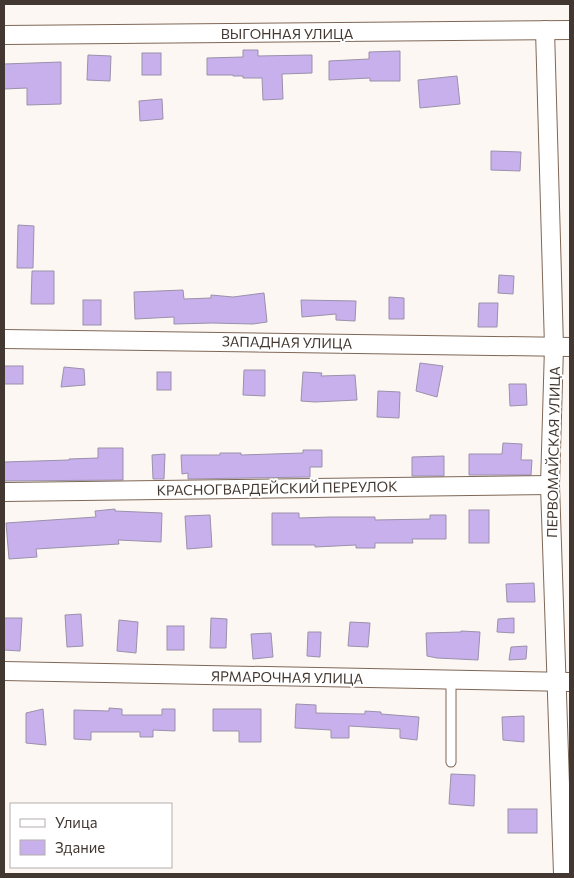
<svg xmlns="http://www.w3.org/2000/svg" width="574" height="878" font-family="Commissioner,sans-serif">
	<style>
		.building { fill: #c8b0ed; stroke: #9a91aa }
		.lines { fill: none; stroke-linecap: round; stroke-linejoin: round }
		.service-casing { stroke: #7f6757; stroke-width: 11 }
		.minor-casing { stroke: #7f6757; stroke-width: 20 }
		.service { stroke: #fff; stroke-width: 9 }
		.minor { stroke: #fff; stroke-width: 18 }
		.labels { text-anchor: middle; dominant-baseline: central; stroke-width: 4; stroke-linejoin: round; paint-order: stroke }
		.street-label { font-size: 14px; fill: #433831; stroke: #fff }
	</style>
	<rect width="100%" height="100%" fill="#fcf7f3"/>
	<g class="building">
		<polygon points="243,50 258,50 258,56 312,55 312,73 282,74 283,99 263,100 262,78 243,78 243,76 233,76 233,75 207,75 207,58 243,57"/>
		<polygon points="400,51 400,81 370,81 370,78 329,80 329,61 369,59 369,52"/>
		<rect x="142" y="53" width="19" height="22"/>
		<polygon points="88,55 111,56 110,81 87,80"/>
		<polygon points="61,62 61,104 27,105 27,88 4,89 4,64"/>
		<polygon points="457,76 460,104 420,108 418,80"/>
		<polygon points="162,99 163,119 140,121 139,101"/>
		<polygon points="491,151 521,152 520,171 491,170"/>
		<polygon points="18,225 34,226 33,268 17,268"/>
		<polygon points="32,271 54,271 54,304 31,304"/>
		<polygon points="499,275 514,276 513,294 498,293"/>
		<polygon points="183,290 184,299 211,298 211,295 233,297 264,293 267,322 253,324 212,323 174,324 174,317 135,319 134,292"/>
		<polygon points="389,297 404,298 404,319 389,319"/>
		<rect x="83" y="300" width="18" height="25"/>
		<polygon points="301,300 356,301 355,321 336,320 336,314 302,317"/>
		<polygon points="479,303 498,303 497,327 478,327"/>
		<polygon points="420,363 443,366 437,397 416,391"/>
		<rect x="4" y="366" width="19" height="18"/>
		<polygon points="64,367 84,369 85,385 61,387"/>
		<polygon points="244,370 265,370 265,396 243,395"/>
		<rect x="157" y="372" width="14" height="18"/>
		<polygon points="303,372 322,373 321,376 355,375 357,400 315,402 301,401"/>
		<polygon points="509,384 526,384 527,405 510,406"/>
		<polygon points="378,391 400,392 399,418 377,417"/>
		<polygon points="503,443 522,444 521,460 532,460 531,475 469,475 469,454 502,454"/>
		<polygon points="98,448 123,448 123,480 4,481 4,462 69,460 69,459 98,458"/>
		<polygon points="303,450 322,450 322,467 310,467 310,477 188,479 188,473 182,474 181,455 220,455 220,453 241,453 241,455 303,453"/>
		<polygon points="165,454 164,479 153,479 152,455"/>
		<polygon points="444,456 444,476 412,476 412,457"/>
		<polygon points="115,509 115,511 162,513 161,542 118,540 119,544 36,549 37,557 9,559 6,523 96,517 95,511"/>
		<rect x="469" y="510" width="20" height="33"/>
		<polygon points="272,513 299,513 299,518 330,517 375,517 375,520 430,519 430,515 446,515 446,539 412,539 413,543 375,543 375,548 356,548 356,545 315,547 315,545 272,545"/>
		<polygon points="210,515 212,547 187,549 185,516"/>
		<polygon points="534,583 535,602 507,602 506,584"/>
		<polygon points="81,614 83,646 67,647 65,615"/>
		<polygon points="4,618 22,618 20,651 4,650"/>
		<polygon points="211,618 227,619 226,648 210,648"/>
		<polygon points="514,618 514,633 497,632 498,619"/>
		<polygon points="119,620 138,622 136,653 117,651"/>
		<polygon points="350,622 370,623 368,647 348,646"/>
		<rect x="167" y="626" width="17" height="24"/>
		<polygon points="461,631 480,632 478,660 437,658 427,656 426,633 461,632"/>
		<polygon points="308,632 321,632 320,657 307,656"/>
		<polygon points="271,633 273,657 253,659 251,634"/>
		<polygon points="527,646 526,659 509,660 511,647"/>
		<polygon points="296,704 316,705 316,713 365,714 365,711 381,712 381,714 419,717 417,740 400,738 400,729 349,726 349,738 331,738 331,730 295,728"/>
		<polygon points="109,708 122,709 122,715 162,715 162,709 175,709 175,731 153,730 153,737 140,737 140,732 91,732 91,740 74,739 74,710 109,711"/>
		<polygon points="43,709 46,745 26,743 26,713"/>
		<polygon points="213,709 261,709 261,742 239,742 239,731 213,731"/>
		<polygon points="524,716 524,742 503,740 502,717"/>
		<polygon points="451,774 475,775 474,806 449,804"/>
		<rect x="508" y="809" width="29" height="24"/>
	</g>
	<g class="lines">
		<g class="service-casing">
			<polyline id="service" points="451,762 451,680"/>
		</g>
		<g class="minor-casing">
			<g id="minor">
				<polyline points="545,30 554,347 550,485 563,874"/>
				<polyline points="4,35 570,30"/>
				<polyline points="4,339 570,347"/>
				<polyline points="4,492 550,485"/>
				<polyline points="4,671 570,682"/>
			</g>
		</g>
		<use href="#service" class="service"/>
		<use href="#minor" class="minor"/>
	</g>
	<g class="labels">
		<g class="street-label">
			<text x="287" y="33">ВЫГОННАЯ УЛИЦА</text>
			<text transform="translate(287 342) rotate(1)">ЗАПАДНАЯ УЛИЦА</text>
			<text transform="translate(553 452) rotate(-89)">ПЕРВОМАЙСКАЯ УЛИЦА</text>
			<text transform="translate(277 488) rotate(-1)">КРАСНОГВАРДЕЙСКИЙ ПЕРЕУЛОК</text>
			<text transform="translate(287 677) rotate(1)">ЯРМАРОЧНАЯ УЛИЦА</text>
		</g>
	</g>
	<rect width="574" height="878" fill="none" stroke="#433831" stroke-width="10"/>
	<rect x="10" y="803" width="162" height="65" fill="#ffffff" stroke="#b4afad"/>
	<rect x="20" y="819" width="25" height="8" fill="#ffffff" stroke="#b4afad"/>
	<text x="55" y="828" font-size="15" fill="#433831">Улица</text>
	<rect x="20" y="840" width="25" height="15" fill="#c8b0ed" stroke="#b4afad"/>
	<text x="55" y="853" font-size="15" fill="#433831">Здание</text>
</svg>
